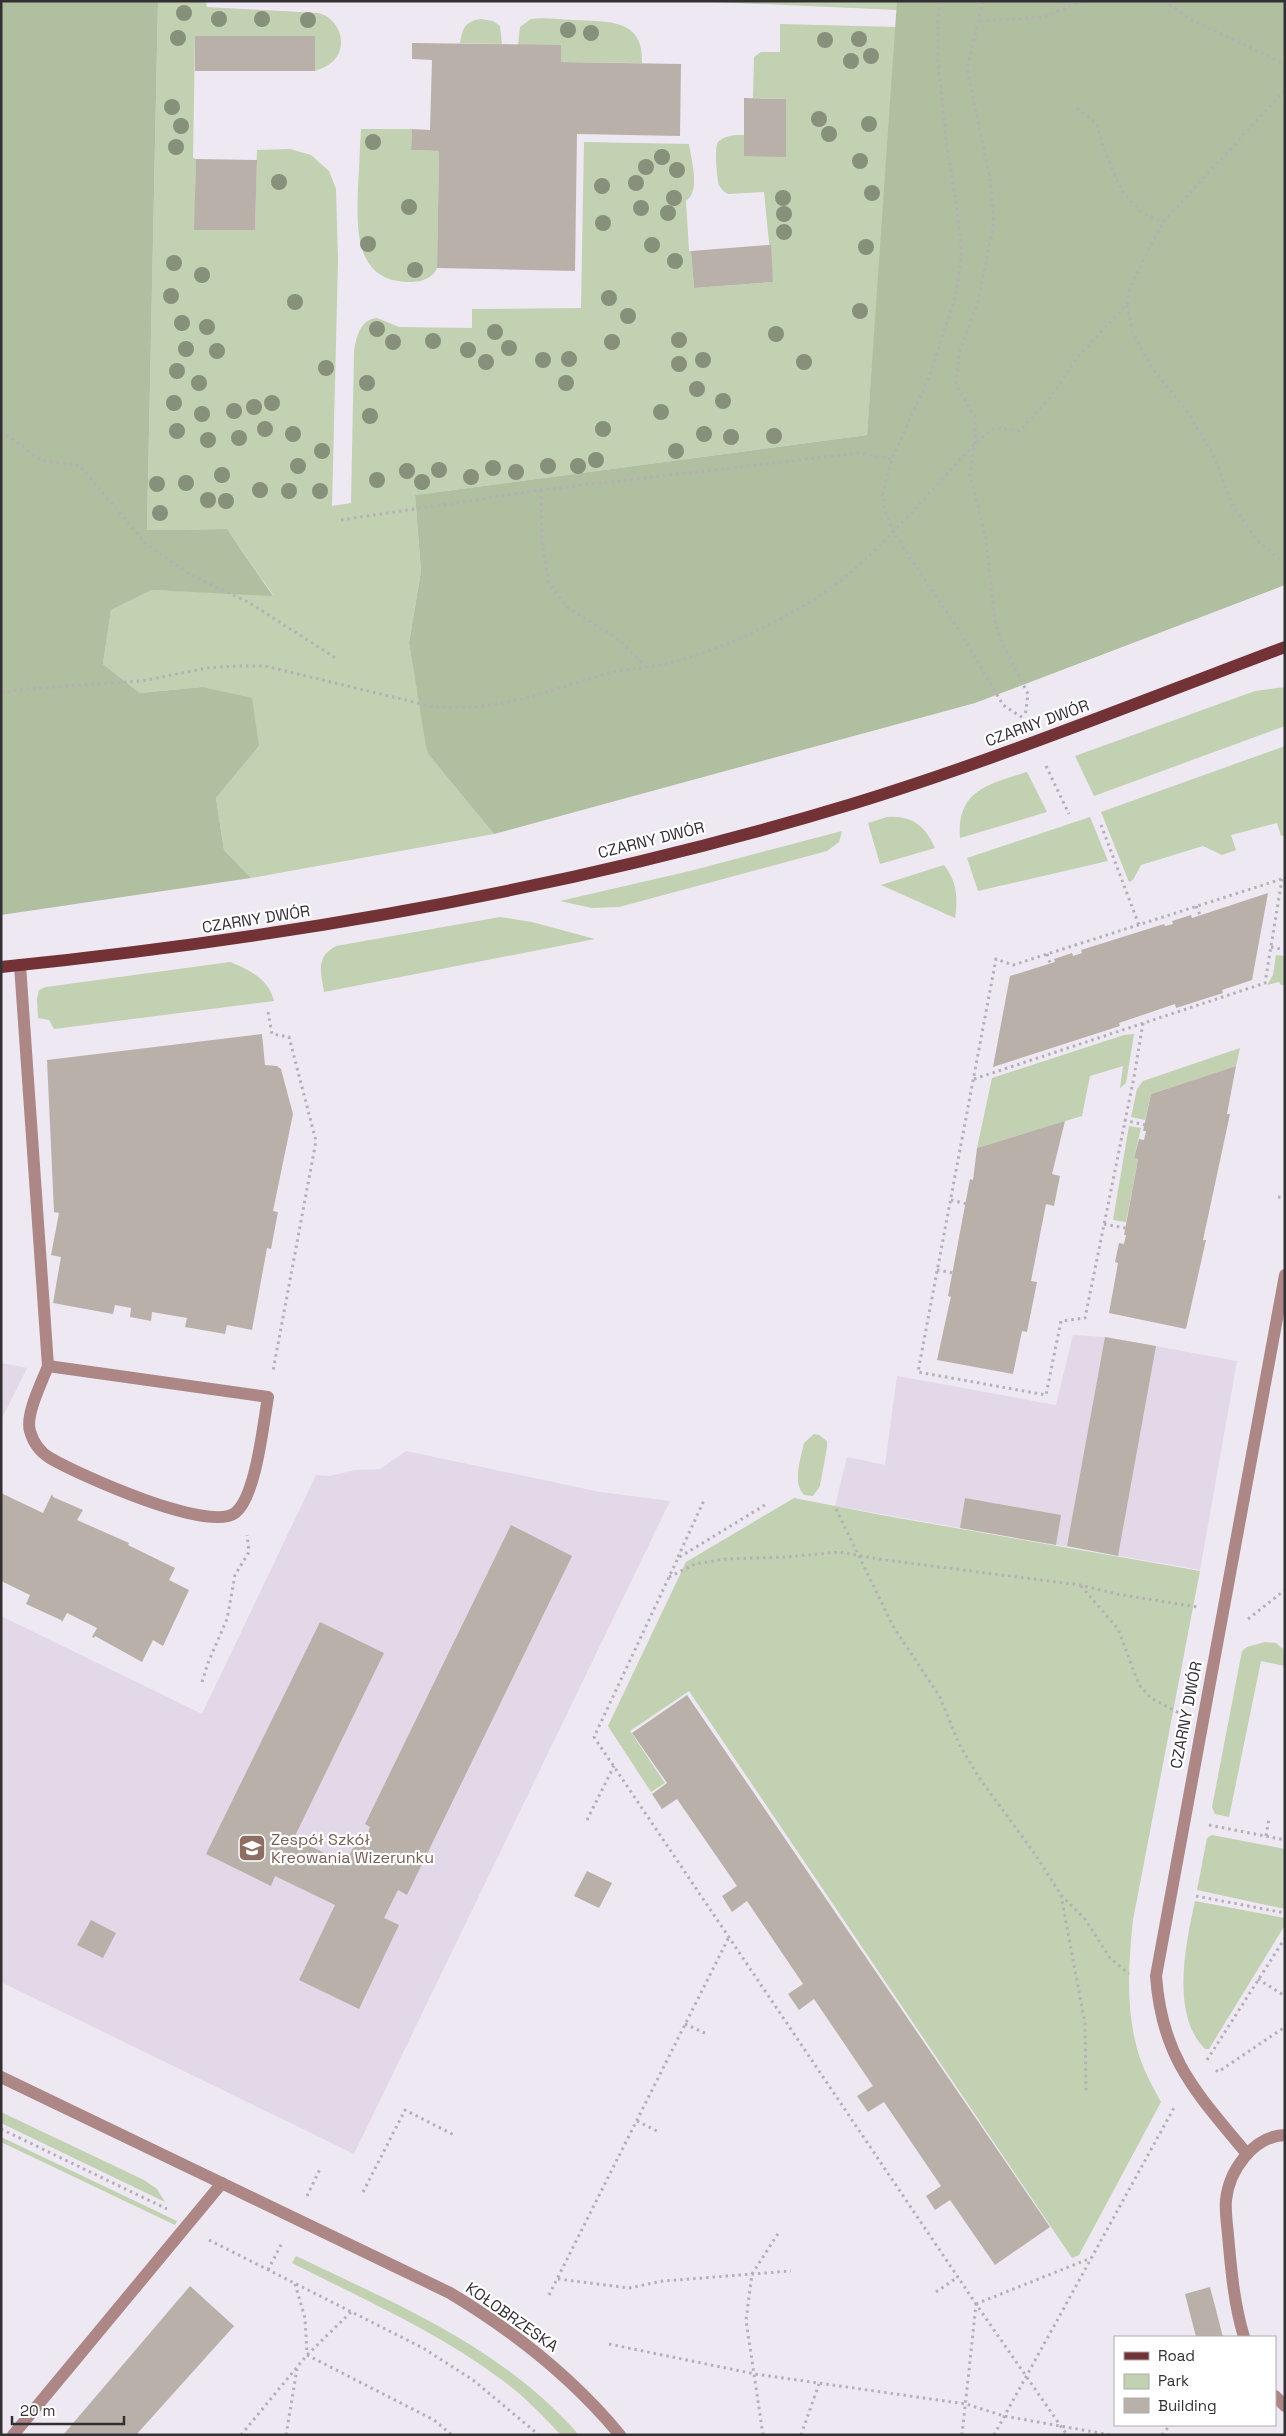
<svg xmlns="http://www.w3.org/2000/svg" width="1286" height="2436" font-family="'Space Grotesk',sans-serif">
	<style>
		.built { fill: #e2d8e8 }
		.green { fill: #c1d1b1 }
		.forest { fill: #afbfa0 }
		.building { fill: #b9b1a9 }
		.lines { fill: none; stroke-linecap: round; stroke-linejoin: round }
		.path { stroke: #b5b0b8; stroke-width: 3; stroke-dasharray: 2.5 4; stroke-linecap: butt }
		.minor { stroke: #ad8686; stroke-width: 12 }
		.major { stroke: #733336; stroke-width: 12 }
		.tree { fill: #87907a }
		.labels { text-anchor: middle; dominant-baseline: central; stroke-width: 4.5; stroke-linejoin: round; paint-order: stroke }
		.street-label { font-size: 16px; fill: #333034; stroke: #fff }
		.education-label { font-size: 16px; fill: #785e54; stroke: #fff; text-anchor: start }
	</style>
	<rect width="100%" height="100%" fill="#eee8f2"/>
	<g class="built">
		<polygon points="1073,1335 1105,1337 1237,1361 1200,1570 835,1506 847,1457 885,1465 897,1376 1056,1405"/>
		<polygon points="1,1363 27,1368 1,1420"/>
		<polygon points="406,1451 600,1492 670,1501 354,2154 1,1982 1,1616 202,1714 316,1475 330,1476 355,1470 380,1469"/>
	</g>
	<g class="green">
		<path d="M158 1H206L207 7 318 13C337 17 349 42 335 59 330 65 323 68 315 71V36H195L193 158 196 159 195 230H255L257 150 290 149 311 155 329 171 336 189 338 260 332 506 351 503 354 352C356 338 360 319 377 318L399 327 472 328V309L581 308 584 142 689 144C691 160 701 190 686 201L689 251H691L694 288 773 282 764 192 728 194C724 192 721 189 719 185 717 179 714 147 718 142 725 135 735 135 744 135V156H786V99L753 98 754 57 761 52H780V24L897 27 867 435 415 495 421 571 409 643 428 754 494 834 251 878 224 850 216 798 259 746 202 687 140 693 103 664 111 610 152 590 273 595 227 529 147 530Z"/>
		<polygon points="617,1 897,1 898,10 713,2"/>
		<path d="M481 19 493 21 500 26 502 44 460 43C462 29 465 21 481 19Z"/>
		<path d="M531 19C545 17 561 20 575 20 608 22 644 18 642 63L561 62 518 45 520 27Z"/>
		<path d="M361 129H412L411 150 439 151 437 268C432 280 419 282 408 282 353 281 357 225 358 187 359 167 360 148 361 129Z"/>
		<polygon points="1285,687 1285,726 1094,796 1075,756 1255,691"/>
		<polygon points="1285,746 1285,835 1281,836 1277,823 1231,835 1236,850 1222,855 1203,846 1141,865 1133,880 1129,882 1101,812"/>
		<path d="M1027 772 1047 812 960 838C956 790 990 784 1027 772Z"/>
		<path d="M887 817C912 815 925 826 935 848L880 864 868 823Z"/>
		<polygon points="1090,817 1108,861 978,891 967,858"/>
		<polygon points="842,831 839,842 827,851 619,907 592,908 560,901 690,871"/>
		<path d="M944 865C957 882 958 897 955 918L881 885Z"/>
		<path d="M500 917 532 922 595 939 324 992C321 973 315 957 336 946Z"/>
		<polygon points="1276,955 1285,956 1285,985 1281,985 1279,982 1267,985 1273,975"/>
		<path d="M230 962C249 969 269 980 274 1001L54 1029 49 1020 38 1018 37 999 39 990 46 987Z"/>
		<polygon points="1134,1034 1126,1083 1120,1088 1123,1066 1090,1076 1082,1116 977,1148 992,1078 1124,1035"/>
		<polygon points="1240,1048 1236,1066 1151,1094 1145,1120 1131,1117 1137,1089 1143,1081"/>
		<polygon points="1129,1126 1141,1128 1134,1158 1138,1159 1126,1222 1113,1220"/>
		<path d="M814 1434 819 1435 827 1441V1447L820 1486 813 1496 804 1495C792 1482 801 1458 804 1443Z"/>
		<path d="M794 1498 881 1515 1200 1571 1133 1920C1128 1967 1125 2016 1141 2061 1146 2075 1154 2089 1161 2102L1079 2255 1072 2258 689 1691 630 1731 665 1783 651 1792 608 1726 686 1562Z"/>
		<polygon points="1265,1642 1276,1643 1283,1649 1285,1666 1261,1661 1229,1817 1215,1814 1212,1807 1242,1651 1247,1647"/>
		<polygon points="1212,1835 1285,1849 1285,1909 1197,1890 1207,1838"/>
		<path d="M1195 1901 1285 1918V1925L1209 2049H1205C1170 2014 1186 1943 1195 1901Z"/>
		<polygon points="1,2112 144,2180 157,2189 165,2202 1,2123"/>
		<polygon points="1,2137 177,2221 175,2225 1,2142"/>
		<path d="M296 2256C398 2305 502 2347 579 2435H561C543 2416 524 2396 502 2380 438 2332 363 2299 292 2263Z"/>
	</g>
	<g class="forest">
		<polygon points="1,1 158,1 147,530 227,529 273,596 152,590 111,610 103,664 140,693 202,687 252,698 259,746 216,798 224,850 251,878 1,915"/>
		<polygon points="897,1 1285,1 1285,585 975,703 494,834 428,754 426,746 409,643 421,571 415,495 867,435"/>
	</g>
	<g class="building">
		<rect x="195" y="36" width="120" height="35"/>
		<polygon points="412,43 561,45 561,62 681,64 680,136 577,134 575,271 437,268 439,151 411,150 412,129 430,130 432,60 412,59"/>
		<polygon points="744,98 786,99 786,157 744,156"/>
		<polygon points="196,159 257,160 255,230 194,230"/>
		<polygon points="768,245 771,245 773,282 694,288 691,251"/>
		<polygon points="1268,893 1252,980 1222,990 1223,993 1176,1008 1175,1004 1119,1023 1120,1026 993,1067 1010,976 1055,962 1054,959 1072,953 1073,956 1082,953 1081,950 1164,924 1165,926 1173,924 1172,921 1191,915 1192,918"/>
		<polygon points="262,1034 265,1065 277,1066 281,1069 293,1114 273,1211 278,1212 271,1249 267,1248 252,1330 227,1325 225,1334 185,1327 187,1318 152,1312 151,1321 130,1317 131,1308 115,1305 113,1314 53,1303 61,1257 51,1255 59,1213 54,1212 47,1060"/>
		<polygon points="1236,1066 1227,1114 1230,1114 1203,1240 1206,1240 1186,1329 1109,1313 1118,1263 1115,1262 1119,1243 1124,1244 1126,1235 1124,1235 1138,1159 1134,1158 1139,1139 1144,1140 1146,1131 1143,1131 1151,1094"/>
		<polygon points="1065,1121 1052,1174 1060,1176 1054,1206 1046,1204 1031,1281 1037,1282 1027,1332 1022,1331 1013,1374 937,1360 949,1305 951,1297 948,1296 970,1179 973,1180 977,1148"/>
		<polygon points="1105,1337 1156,1346 1118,1556 1067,1546"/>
		<polygon points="1,1493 43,1513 52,1494 53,1497 83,1510 77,1520 129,1543 128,1545 175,1568 169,1580 189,1590 163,1646 153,1640 142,1662 95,1636 94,1638 92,1637 97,1628 67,1613 62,1622 61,1620 26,1604 30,1595 1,1581"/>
		<polygon points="965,1498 1061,1515 1056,1545 960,1528"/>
		<polygon points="511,1525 572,1556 407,1895 398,1890 384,1918 399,1925 359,2009 299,1980 335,1905 275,1876 271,1886 206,1854 320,1622 384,1653 294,1838 345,1863 357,1841 364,1844 370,1827 365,1824"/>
		<polygon points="687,1695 1050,2227 995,2265 950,2200 935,2210 926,2196 941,2186 884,2102 868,2112 857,2096 873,2086 814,1999 799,2010 788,1994 803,1984 747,1901 732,1912 722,1896 737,1886 677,1799 662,1809 652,1794 667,1783 632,1733"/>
		<polygon points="587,1871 612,1883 599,1908 574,1896"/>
		<polygon points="91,1920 116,1933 103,1958 77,1945"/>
		<polygon points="190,2286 234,2326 136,2435 63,2435"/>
		<polygon points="1210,2287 1223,2337 1196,2337 1185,2294"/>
	</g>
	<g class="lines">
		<g class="path">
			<polyline points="941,1 938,21 938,60 946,139 956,202 962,252 956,294 930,375 892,459 883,493 884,507 893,532 962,635 1003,705 1023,718"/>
			<polyline points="983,1 967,69 990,179 994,223 978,301 959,353 956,384 975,418 975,442 970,475 986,538 995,623 1001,641 1028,694 1025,717"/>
			<polyline points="1164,1 1192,20 1285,64"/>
			<polyline points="980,21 1044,17 1084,1"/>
			<polyline points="1077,108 1097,124 1103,147 1122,191 1142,213 1163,222"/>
			<polyline points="1127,305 1133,334 1154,371 1187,411 1214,456 1232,504 1255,538 1285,564"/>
			<polyline points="1,431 41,460 80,466 146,544 189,574 250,603 337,659"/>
			<polyline points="541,490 542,541 549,583 567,607 618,639 646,667"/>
			<polyline points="341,520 541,490 860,453 892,459"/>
			<path d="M1 693 24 689 142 681 207 668 236 666H265L430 706C498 714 547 690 610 673 629 668 648 668 666 664 727 648 803 613 851 572 883 545 911 513 939 483 957 463 973 443 995 428L1020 431 1049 399 1078 357 1127 304 1130 287 1163 222 1285 90"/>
			<polyline points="1046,766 1069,814"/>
			<polyline points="1101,825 1139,925"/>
			<polyline points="1196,906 1200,915"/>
			<polyline points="1271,947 1285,950"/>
			<polyline points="1047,954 1050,963"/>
			<polyline points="268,1012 272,1034 289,1037 316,1141 273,1371"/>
			<polyline points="1143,1023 1134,1077 1085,1318 1061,1321 1046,1395 918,1372 996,959 1013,965 1285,878"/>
			<polyline points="974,1079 1265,983 1282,879"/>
			<polyline points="1124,1120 1145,1125"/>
			<polyline points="1278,1197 1285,1198"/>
			<polyline points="951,1200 967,1204"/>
			<polyline points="1104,1224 1125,1228"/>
			<polyline points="937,1270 954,1273"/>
			<polyline points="765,1505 678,1558 594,1737 976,2304 1067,2435"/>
			<polyline points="836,1509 893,1626 940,1697 959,1744 980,1779 1035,1854 1061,1895 1085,1919 1110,1958 1129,1974"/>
			<polyline points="678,1557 705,1498"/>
			<polyline points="669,1577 695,1564 725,1559 786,1557 839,1552 885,1560 1080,1585 1117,1594 1197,1607"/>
			<polyline points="1081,1586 1118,1629 1139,1685 1151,1698 1179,1713"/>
			<polyline points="1248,1619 1285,1590"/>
			<polyline points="202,1682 208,1663 227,1619 235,1575 249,1552 247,1535"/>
			<polyline points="587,1820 614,1766"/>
			<polyline points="1209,1825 1285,1840"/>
			<polyline points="1266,1836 1269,1818"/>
			<polyline points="1061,1895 1085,2024 1086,2092"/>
			<polyline points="1196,1896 1285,1913"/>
			<polyline points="1258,1979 1285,1996"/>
			<polyline points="685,2024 707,2034"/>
			<polyline points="1207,2060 1285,1938"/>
			<polyline points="1216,2070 1218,2072 1285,2027"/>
			<polyline points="637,2121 659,2132"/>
			<polyline points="1,2129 167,2209"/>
			<polyline points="363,2192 405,2110 454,2135"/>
			<polyline points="307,2196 320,2169"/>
			<polyline points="209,2240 423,2348 473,2380 539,2435"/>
			<polyline points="268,2270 283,2241"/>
			<polyline points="558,2279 629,2288 663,2281 791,2271"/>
			<polyline points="295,2284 305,2318 307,2354"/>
			<polyline points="936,2292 958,2277"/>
			<polyline points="549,2295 729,1937"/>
			<polyline points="976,2304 1091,2258"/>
			<polyline points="609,2344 755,2374 966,2404 1004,2416 1111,2435"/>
			<polyline points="307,2355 434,2420 452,2435"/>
			<polyline points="241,2435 307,2355 351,2312"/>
			<polyline points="286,2435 297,2369"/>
			<polyline points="763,2435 746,2320 752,2274 779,2232"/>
			<polyline points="801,2435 819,2384"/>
			<polyline points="962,2435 976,2305"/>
			<polyline points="994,2435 1175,2106"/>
			<polyline points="1162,2435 1170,2425"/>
		</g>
		<g class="minor">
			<path d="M20 965 48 1366 268 1397C263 1425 256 1497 235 1513 208 1533 79 1475 50 1458 40 1452 33 1442 30 1431 25 1415 42 1382 48 1366"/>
			<path d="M1 2077 450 2293C515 2332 572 2377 620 2435"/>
			<path d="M1247 2154C1196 2092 1162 2059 1156 1976L1285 1275"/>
			<path d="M1244 2337C1234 2304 1231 2269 1228 2235 1227 2224 1225 2211 1226 2200 1229 2171 1253 2136 1285 2135"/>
			<polyline points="1275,2396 1285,2406"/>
			<polyline points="13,2435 222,2183"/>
		</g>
		<path class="major" d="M1 967C288 938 575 888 852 804 999 759 1141 701 1285 647"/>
	</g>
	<g class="tree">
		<circle cx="184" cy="13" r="8"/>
		<circle cx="219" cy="19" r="8"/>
		<circle cx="262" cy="19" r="8"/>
		<circle cx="308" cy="20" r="8"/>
		<circle cx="568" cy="30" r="8"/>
		<circle cx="591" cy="33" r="8"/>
		<circle cx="178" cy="38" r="8"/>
		<circle cx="859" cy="39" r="8"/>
		<circle cx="825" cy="40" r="8"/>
		<circle cx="871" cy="56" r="8"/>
		<circle cx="851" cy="61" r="8"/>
		<circle cx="172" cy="107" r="8"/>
		<circle cx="819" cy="119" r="8"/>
		<circle cx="869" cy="124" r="8"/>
		<circle cx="181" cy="126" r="8"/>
		<circle cx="829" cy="134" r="8"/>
		<circle cx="373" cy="142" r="8"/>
		<circle cx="176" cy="147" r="8"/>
		<circle cx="662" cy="157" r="8"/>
		<circle cx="860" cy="161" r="8"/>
		<circle cx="646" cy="167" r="8"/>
		<circle cx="677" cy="170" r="8"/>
		<circle cx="279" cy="182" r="8"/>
		<circle cx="636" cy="183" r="8"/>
		<circle cx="602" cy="186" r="8"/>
		<circle cx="872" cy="193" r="8"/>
		<circle cx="674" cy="198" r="8"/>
		<circle cx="783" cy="198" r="8"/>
		<circle cx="409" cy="207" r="8"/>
		<circle cx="641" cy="208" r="8"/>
		<circle cx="668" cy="213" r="8"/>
		<circle cx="784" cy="214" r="8"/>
		<circle cx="603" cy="223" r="8"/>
		<circle cx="784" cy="232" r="8"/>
		<circle cx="368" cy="244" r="8"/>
		<circle cx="652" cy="245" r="8"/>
		<circle cx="866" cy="247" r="8"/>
		<circle cx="675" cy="261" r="8"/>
		<circle cx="174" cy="263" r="8"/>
		<circle cx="415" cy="270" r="8"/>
		<circle cx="202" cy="275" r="8"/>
		<circle cx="171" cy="296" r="8"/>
		<circle cx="609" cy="298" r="8"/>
		<circle cx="295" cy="302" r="8"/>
		<circle cx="860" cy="311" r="8"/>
		<circle cx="628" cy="316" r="8"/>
		<circle cx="182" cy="323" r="8"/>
		<circle cx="207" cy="327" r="8"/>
		<circle cx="377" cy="329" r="8"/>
		<circle cx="495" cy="332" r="8"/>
		<circle cx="776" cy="334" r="8"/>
		<circle cx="679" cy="340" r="8"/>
		<circle cx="433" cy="341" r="8"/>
		<circle cx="393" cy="342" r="8"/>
		<circle cx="612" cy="342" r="8"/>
		<circle cx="509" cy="348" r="8"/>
		<circle cx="186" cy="349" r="8"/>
		<circle cx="468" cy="350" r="8"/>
		<circle cx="217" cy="351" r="8"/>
		<circle cx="569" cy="359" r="8"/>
		<circle cx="543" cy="360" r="8"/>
		<circle cx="703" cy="360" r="8"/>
		<circle cx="486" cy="362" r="8"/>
		<circle cx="804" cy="362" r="8"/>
		<circle cx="679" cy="364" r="8"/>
		<circle cx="326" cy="368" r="8"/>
		<circle cx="177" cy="371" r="8"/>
		<circle cx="199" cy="383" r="8"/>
		<circle cx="367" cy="383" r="8"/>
		<circle cx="566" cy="383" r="8"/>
		<circle cx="697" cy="389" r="8"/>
		<circle cx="723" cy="401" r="8"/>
		<circle cx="174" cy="403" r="8"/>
		<circle cx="272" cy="403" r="8"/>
		<circle cx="254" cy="407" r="8"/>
		<circle cx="234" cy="411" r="8"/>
		<circle cx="661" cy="412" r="8"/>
		<circle cx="202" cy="414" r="8"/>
		<circle cx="370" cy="416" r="8"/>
		<circle cx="265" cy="429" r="8"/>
		<circle cx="603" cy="429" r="8"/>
		<circle cx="177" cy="431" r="8"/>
		<circle cx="293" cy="434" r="8"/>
		<circle cx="704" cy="434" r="8"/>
		<circle cx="774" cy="436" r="8"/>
		<circle cx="731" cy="437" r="8"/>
		<circle cx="239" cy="438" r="8"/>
		<circle cx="208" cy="440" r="8"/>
		<circle cx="322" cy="451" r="8"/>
		<circle cx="676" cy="451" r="8"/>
		<circle cx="596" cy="460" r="8"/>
		<circle cx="298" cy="466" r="8"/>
		<circle cx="548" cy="466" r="8"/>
		<circle cx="578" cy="466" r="8"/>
		<circle cx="493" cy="468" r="8"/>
		<circle cx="439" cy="470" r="8"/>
		<circle cx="407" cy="471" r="8"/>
		<circle cx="516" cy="472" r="8"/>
		<circle cx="222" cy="475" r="8"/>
		<circle cx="471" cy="477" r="8"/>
		<circle cx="377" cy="480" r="8"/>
		<circle cx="422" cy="482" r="8"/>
		<circle cx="186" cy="483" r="8"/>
		<circle cx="157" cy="484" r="8"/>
		<circle cx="260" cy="490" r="8"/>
		<circle cx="289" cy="491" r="8"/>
		<circle cx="320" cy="491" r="8"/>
		<circle cx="208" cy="500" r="8"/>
		<circle cx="226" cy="501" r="8"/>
		<circle cx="160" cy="513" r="8"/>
	</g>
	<defs>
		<g id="school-square" transform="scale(1.4375)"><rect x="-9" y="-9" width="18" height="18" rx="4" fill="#8d6e63" stroke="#fff"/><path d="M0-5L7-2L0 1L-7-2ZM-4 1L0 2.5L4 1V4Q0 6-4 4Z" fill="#fff"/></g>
	</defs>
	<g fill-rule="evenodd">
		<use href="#school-square" x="252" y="1848"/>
	</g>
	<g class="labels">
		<g class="street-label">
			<text transform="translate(1037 723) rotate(-20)">CZARNY DWÓR</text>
			<text transform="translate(651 840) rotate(-14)">CZARNY DWÓR</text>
			<text transform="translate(256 919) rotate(-9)">CZARNY DWÓR</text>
			<text transform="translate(1186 1715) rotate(-79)">CZARNY DWÓR</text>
			<text transform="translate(512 2317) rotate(35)">KOŁOBRZESKA</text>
		</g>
		<g class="education-label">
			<text x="271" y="1839">Zespół Szkół<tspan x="271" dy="18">Kreowania Wizerunku</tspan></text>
		</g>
	</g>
	<rect width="1286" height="2436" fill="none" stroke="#333034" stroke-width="5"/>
	<rect x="1114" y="2336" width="162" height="90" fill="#ffffff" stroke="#adacae"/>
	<rect x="1124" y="2352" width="25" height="8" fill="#733336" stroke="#adacae"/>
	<text x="1158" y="2361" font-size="15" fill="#333034">Road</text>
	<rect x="1124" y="2374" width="25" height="15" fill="#c1d1b1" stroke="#adacae"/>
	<text x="1158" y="2386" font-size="15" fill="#333034">Park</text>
	<rect x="1124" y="2398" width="25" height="15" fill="#b9b1a9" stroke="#adacae"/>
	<text x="1158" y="2411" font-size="15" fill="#333034">Building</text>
	<path d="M12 2416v8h112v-8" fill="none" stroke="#333034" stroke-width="2.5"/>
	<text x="20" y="2416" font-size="15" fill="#333034" stroke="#ffffff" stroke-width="4" paint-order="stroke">20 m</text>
</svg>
